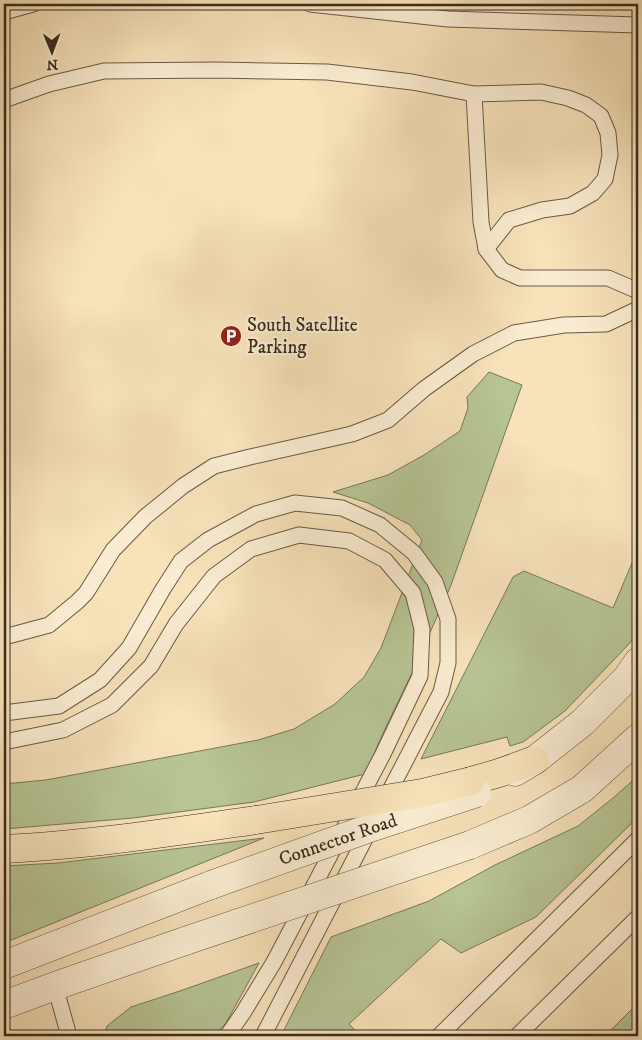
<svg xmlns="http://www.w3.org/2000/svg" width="642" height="1040" font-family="'IM FELL DW Pica',serif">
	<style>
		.green { fill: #b7c494; stroke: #78785a }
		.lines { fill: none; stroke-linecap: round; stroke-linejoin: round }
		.service-casing { stroke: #685a46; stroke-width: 17 }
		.tertiary-casing { stroke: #685a46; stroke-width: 29 }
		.motorway-casing { stroke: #382c1f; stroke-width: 29 }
		.service { stroke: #faecd2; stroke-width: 15 }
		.tertiary { stroke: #faecd2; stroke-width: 28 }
		.motorway { stroke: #f7e2ba; stroke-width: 28 }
		.tertiary-bridge-casing { stroke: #685a46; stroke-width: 29; stroke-linecap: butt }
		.motorway-bridge-casing { stroke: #382c1f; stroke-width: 29; stroke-linecap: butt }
		.tertiary-bridge { stroke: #faecd2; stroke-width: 28 }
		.motorway-bridge { stroke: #f7e2ba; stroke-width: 28 }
		.labels { text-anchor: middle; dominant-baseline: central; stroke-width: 4.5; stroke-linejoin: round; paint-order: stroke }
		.poi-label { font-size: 19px; fill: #382c1f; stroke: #faecd2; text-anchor: start }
		.street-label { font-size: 19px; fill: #382c1f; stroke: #faecd2 }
	</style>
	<rect width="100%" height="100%" fill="#f7e2ba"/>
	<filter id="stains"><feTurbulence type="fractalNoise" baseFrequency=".004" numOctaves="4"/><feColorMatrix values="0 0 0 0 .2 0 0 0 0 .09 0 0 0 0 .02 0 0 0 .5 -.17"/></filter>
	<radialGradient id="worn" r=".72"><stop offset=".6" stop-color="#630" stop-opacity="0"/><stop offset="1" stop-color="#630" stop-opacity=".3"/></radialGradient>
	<g class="green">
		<polygon points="489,372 522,385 451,585 413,671 385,729 365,774 254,802 133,818 4,829 4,784 46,780 258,740 294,729 335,704 364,677 381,648 422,540 410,525 368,503 333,492 388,475 424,455 460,431 468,408 467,397"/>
		<polygon points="638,549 638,633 627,646 565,711 523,742 510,746 507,737 421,759 513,577 524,571 613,608"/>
		<polygon points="638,776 638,817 536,917 461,953 441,939 349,1024 361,1036 281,1036 331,937 429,901 495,865 578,826 613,798"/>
		<polygon points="264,838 4,943 4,866 58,863"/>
		<polygon points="259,963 226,1023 214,1036 104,1036 107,1026 131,1007 180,991"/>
		<polygon points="638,1003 638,1036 605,1036"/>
	</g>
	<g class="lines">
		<g class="service-casing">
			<g id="service">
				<polyline points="310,4 448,19 638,25"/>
				<polyline points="4,12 33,4"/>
				<polyline points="474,94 541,92 568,98 586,105 601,116 608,133 610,155 605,179 593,193 570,206 542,210 509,220 486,249"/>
				<polyline points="4,100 49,84 104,71 215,70 327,72 412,82 474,94 481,222 486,249 502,270 520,278 608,278 638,291"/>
				<polyline points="4,635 8,636 49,625 77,602 86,593 113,550 145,517 183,486 214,466 250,457 352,434 388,420 424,389 473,354 514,333 564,325 606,324 638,309"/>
				<polyline points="4,713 59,706 100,680 129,648 163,589 181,561 208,540 256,514 295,503 342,508 380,525 414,553 435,582 448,619 448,663 441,692 384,802"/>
				<polyline points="4,742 63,730 112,705 151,666 176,624 214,576 251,549 299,535 349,541 385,560 413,593 422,629 420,676 383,754 274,962 243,1013 227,1036"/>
				<polyline points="55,986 69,1036"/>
				<polyline points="263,1036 371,827"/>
				<polyline points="439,1036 638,839"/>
				<polyline points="517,1036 638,917"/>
			</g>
		</g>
		<g class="tertiary-casing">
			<g id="tertiary">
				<polyline points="515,772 535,760 582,723 627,678 638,662"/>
				<polyline points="470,845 529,820 582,789 638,738"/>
				<polyline points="4,965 211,885"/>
				<polyline points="4,1005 55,986 188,940"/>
			</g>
		</g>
		<g class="motorway-casing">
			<g id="motorway">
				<polyline points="471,781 499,773 535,760"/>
				<path d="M4 849C88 845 173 832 256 820"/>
			</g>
		</g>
		<use href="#service" class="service"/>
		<use href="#tertiary" class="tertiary"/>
		<use href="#motorway" class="motorway"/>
		<g class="tertiary-bridge-casing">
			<g id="tertiary-bridge">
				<polyline points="211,885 367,829 477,793"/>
				<polyline points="188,940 470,845"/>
			</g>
		</g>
		<g class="motorway-bridge-casing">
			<polyline id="motorway-bridge" points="256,820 422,793 471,781"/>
		</g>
		<use href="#tertiary-bridge" class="tertiary-bridge"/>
		<use href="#motorway-bridge" class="motorway-bridge"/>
	</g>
	<defs>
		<g id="parking-disc" transform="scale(1.125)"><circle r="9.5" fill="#8f2418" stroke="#faecd2"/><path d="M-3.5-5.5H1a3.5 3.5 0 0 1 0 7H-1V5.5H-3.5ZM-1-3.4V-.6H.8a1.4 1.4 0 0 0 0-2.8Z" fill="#fff"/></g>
	</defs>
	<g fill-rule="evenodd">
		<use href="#parking-disc" x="231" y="336"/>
	</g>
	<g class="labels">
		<g class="poi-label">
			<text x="247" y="325">South Satellite<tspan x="247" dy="22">Parking</tspan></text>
		</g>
		<g class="street-label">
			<text transform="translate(338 840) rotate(-19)">Connector Road</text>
		</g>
	</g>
	<rect width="642" height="1040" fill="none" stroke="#f7e2ba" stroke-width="20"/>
	<rect x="5" y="5" width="632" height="1030" fill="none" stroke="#382c1f" stroke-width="2.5"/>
	<rect x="10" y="10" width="622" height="1020" fill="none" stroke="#382c1f"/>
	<g transform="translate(52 52) rotate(179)" stroke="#faecd2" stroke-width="4" paint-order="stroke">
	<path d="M0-4L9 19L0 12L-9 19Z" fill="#382c1f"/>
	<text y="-8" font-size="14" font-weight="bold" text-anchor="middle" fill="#382c1f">N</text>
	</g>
	<rect width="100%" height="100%" filter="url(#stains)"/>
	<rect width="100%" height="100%" fill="url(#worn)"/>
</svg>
